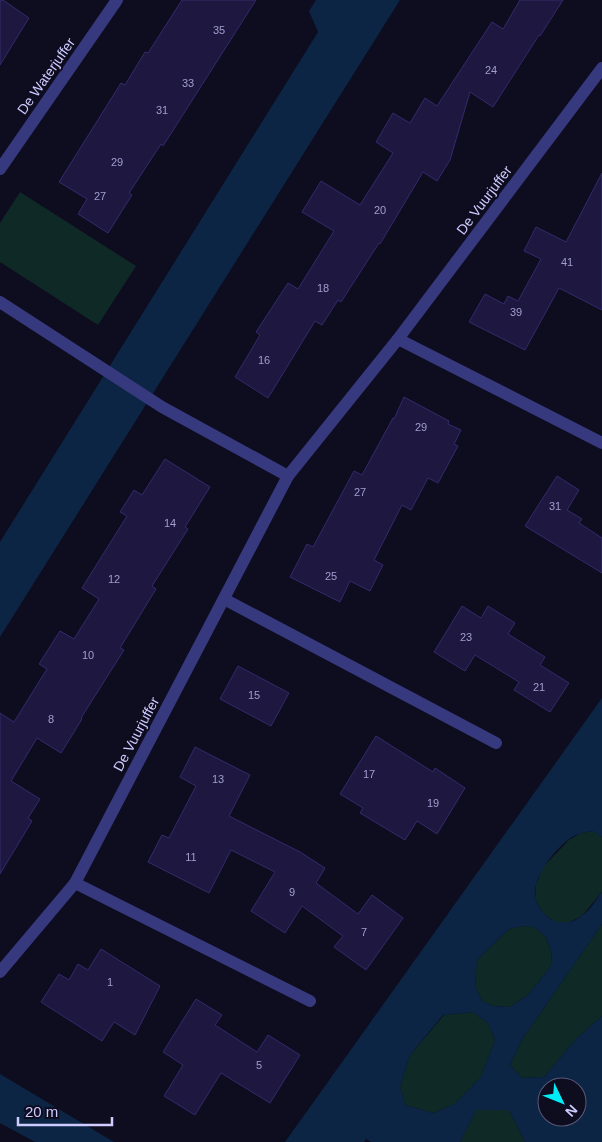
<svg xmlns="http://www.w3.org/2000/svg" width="602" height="1142" font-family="Helvetica,sans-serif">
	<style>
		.green { fill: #0f2927 }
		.water { fill: #0c2544; fill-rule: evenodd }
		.building { fill: #1e1840; stroke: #332a6d }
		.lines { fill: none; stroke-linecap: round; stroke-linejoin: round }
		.minor { stroke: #37397f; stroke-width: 12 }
		.labels { text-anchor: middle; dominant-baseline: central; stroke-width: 4; stroke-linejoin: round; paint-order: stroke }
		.number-label { font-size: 11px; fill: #a19ecf }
		.street-label { font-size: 14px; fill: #cdcbff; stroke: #0e0c1f }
	</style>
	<rect width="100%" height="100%" fill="#0e0c1f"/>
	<g class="green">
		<polygon points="20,192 136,266 98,325 0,262 0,223"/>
		<polygon points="593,831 602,837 602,892 582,916 566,924 553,921 543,913 535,899 536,885 542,868 569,840 581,833"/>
		<polygon points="602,924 602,1016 576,1039 544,1077 522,1078 510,1065 521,1041"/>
		<polygon points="522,926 534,927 546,937 552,954 551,966 528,995 510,1007 493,1006 482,1001 475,986 477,960 509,929"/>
		<polygon points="473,1012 488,1023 495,1040 481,1077 455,1104 433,1113 405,1105 400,1086 410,1055 444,1015"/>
		<polygon points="476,1110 509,1110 525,1142 460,1142"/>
	</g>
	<g class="water">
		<polygon points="316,0 400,0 0,637 0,542 318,32 309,11"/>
		<path d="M602 698V837L593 831C584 832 575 834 568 840 552 853 533 876 535 898 536 901 538 905 540 908 549 924 568 927 582 916 590 910 596 900 602 892V924L521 1041 510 1065 522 1078 544 1077 576 1039 602 1016V1142H525L509 1110H476L460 1142H371L366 1139 364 1142H285ZM522 926 534 927 546 937 552 954 551 966 528 995 510 1007 493 1006 482 1001 475 986 477 960 509 929ZM473 1012 488 1023 495 1040 481 1077 455 1104 433 1113 405 1105 400 1086 410 1055 443 1015ZM547 1087H577V1117H547Z"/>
		<polygon points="0,1074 114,1142 35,1142 0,1123"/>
	</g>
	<g class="building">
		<polygon points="0,0 3,0 29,18 0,65"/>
		<polygon points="182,0 256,0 163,146 161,144 129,193 132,195 108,233 78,214 87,199 59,182 121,83 125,85 145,52 148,53"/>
		<polygon points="520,0 563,0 540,36 539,35 493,107 470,92 450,160 437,181 423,172 380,244 379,243 341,302 338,300 322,325 315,321 268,398 235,377 260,335 256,332 288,283 298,289 334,231 302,212 321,181 360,205 393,153 376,142 393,113 410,123 425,98 437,106 492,22 503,29"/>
		<polygon points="602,173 602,310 559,288 525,350 469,322 485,294 504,304 508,296 518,301 541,259 524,251 536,227 566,242"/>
		<polygon points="404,397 449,421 448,424 461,430 454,444 458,446 438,483 428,478 411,510 402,505 374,560 383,565 370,591 350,581 340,602 290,577 307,544 313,547 354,471 362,475 393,418 394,419"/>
		<polygon points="165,459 210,487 185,527 188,529 152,586 156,589 120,648 124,650 81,718 82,719 61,753 37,738 11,781 40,799 28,818 32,821 0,874 0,713 14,722 47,669 39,664 60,631 74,639 99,599 82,588 127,516 120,512 134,490 142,495"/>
		<polygon points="557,476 579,490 567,510 582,519 579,523 602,538 602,573 525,526"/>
		<polygon points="462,606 481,618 488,606 515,623 508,634 545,657 540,665 569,683 550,712 514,690 519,682 475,655 465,671 434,652"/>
		<polygon points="238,666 289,693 271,726 220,699"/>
		<polygon points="376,736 433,772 435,768 465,788 437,834 417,821 405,840 360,813 363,808 340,794"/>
		<polygon points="195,747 250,775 229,816 300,852 325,868 316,883 358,914 372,895 403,918 366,970 334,947 343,936 302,906 285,933 251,911 275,872 231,850 209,893 148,862 162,835 169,838 196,786 180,777"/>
		<polygon points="101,949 160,986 135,1035 114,1022 102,1041 41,1002 59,974 69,980 78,964 88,970"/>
		<polygon points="196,999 222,1015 215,1025 257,1052 268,1035 300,1055 270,1103 221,1073 195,1115 164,1096 183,1065 163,1052"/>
	</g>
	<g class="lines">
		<g class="minor">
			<polyline points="0,169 117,0"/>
			<polyline points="0,302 162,407 288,476"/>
			<polyline points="398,339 602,443"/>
			<polyline points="224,599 496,743"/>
			<polyline points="75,883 310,1001"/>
			<polyline points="0,972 75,883 288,476 398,339 602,68"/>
		</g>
	</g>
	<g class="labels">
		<g class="number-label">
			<text x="219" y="30">35</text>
			<text x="491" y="70">24</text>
			<text x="188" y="83">33</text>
			<text x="162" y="110">31</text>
			<text x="117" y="162">29</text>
			<text x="100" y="196">27</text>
			<text x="380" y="210">20</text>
			<text x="567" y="262">41</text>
			<text x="323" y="288">18</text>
			<text x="516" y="312">39</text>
			<text x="264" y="360">16</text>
			<text x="421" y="427">29</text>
			<text x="360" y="492">27</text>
			<text x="555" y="506">31</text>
			<text x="170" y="523">14</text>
			<text x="331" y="576">25</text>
			<text x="114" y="579">12</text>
			<text x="466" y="637">23</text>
			<text x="88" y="655">10</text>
			<text x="539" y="687">21</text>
			<text x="254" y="695">15</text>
			<text x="51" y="719">8</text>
			<text x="369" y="774">17</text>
			<text x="218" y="779">13</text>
			<text x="433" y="803">19</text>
			<text x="191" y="857">11</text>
			<text x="292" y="892">9</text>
			<text x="364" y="932">7</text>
			<text x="110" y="982">1</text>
			<text x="259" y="1065">5</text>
		</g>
		<g class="street-label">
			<text transform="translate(46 76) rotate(-55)">De Waterjuffer</text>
			<text transform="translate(484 200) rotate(-53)">De Vuurjuffer</text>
			<text transform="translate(136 734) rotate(-62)">De Vuurjuffer</text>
		</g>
	</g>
	<g transform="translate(562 1102) rotate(133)"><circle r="24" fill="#0e0c1f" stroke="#5a5879"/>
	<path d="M0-4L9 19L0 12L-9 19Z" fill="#00edf6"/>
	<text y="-8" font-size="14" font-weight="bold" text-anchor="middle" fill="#cdcbff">N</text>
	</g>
	<path d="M18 1117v8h94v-8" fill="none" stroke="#cdcbff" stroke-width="2.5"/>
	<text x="25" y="1117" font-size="15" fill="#cdcbff" stroke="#0e0c1f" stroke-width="4" paint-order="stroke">20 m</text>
</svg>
